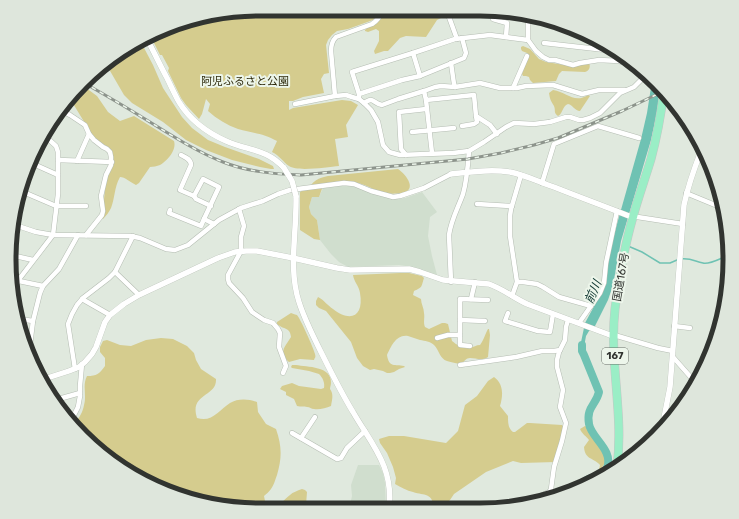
<svg xmlns="http://www.w3.org/2000/svg" width="739" height="519" font-family="Rubik,'Noto Sans JP',sans-serif">
	<style>
		.built { fill: #d0dece }
		.green { fill: #d5cc8e }
		.water { fill: #6fc2b3 }
		.lines { fill: none; stroke-linecap: round; stroke-linejoin: round }
		.stream { stroke: #6fc2b3; stroke-width: 1.5 }
		.river { stroke: #6fc2b3; stroke-width: 8 }
		.minor-casing { stroke: #b5bdb3; stroke-width: 5.5 }
		.tertiary-casing { stroke: #b5bdb3; stroke-width: 6 }
		.trunk-casing { stroke: #c5c6c5; stroke-width: 9 }
		.minor { stroke: #fff; stroke-width: 4.5 }
		.tertiary { stroke: #fff; stroke-width: 5.5 }
		.trunk { stroke: #9aeec6; stroke-width: 8 }
		.rail-casing { stroke: #8d948c; stroke-width: 3 }
		.rail { stroke: #edf6eb; stroke-width: 1.5; stroke-dasharray: 4.5; stroke-linecap: butt }
		.tertiary-bridge-casing { stroke: #b5bdb3; stroke-width: 6; stroke-linecap: butt }
		.tertiary-bridge { stroke: #fff; stroke-width: 5.5 }
		.labels { text-anchor: middle; dominant-baseline: central; stroke-width: 4; stroke-linejoin: round; paint-order: stroke }
		.shield { fill: #edf6eb; stroke: #696e68; stroke-width: 1 }
		.shield-label { font-size: 10px; font-weight: bold; fill: #313430 }
		.park-label { font-size: 11px; fill: #2e2a0c; stroke: #edf6eb }
		.street-label { font-size: 11px; fill: #313430; stroke: #edf6eb }
		.water-label { font-size: 12px; font-style: italic; fill: #113933; stroke: #edf6eb }
		.rim { fill: none; stroke: #313430; stroke-width: 5 }
	</style>
	<rect width="100%" height="100%" fill="#e0e9de"/>
	<g class="built">
		<polygon points="341,186 349,186 360,188 384,197 394,199 405,198 422,192 437,212 430,217 428,236 432,256 437,275 412,267 399,265 348,267 339,262 331,254 320,240 317,220 311,214 309,207 312,197 319,197 323,188"/>
		<polygon points="358,465 379,465 383,473 385,483 386,509 349,509 352,496 351,485"/>
	</g>
	<g class="green">
		<path d="M259 9H273L278 12 283 9 378 11 375 17 373 20 348 29 337 31 332 35 328 40 326 45 329 73 324 74 321 79 324 93 303 97 293 101H289V110L293 108 342 100 351 101 358 105 346 125 348 137 335 139 339 166C328 167 297 172 289 166 283 162 280 156 272 152L277 141C263 133 252 133 238 129 227 125 217 119 208 111L210 104 206 99 202 114 199 119 186 105 181 98 168 71 169 68 162 55H160L151 37 194 18Z"/>
		<polygon points="384,11 457,13 441,18 437,20 426,37 406,36 400,38 388,51 384,51 375,54 374,51 379,41 379,31 376,29 368,32 365,31 365,30"/>
		<polygon points="139,42 143,46 153,65 163,88 182,117 192,128 208,140 225,147 259,159 273,166 274,169 271,169 260,167 232,160 206,150 186,140 163,122 132,103 124,95 106,64 121,51"/>
		<path d="M523 46 530 49 539 59 546 62 571 66 589 63C591 67 589 71 585 72L562 71 559 74 556 81 533 83 530 80 529 77 526 76H523L522 74 529 55 527 53 522 51 521 49V47Z"/>
		<path d="M82 85 97 96 108 112 120 121 134 116 174 141C177 150 167 161 160 165 157 166 153 167 150 167L139 183 136 185C130 182 125 177 120 177 114 188 115 198 111 208 109 212 106 216 103 219L102 217 106 181 113 156 102 144 94 138 69 97 71 95Z"/>
		<path d="M553 90C567 92 574 104 588 95L590 96 580 111C575 111 573 105 568 104 562 106 563 114 558 116 553 112 556 111 554 106 551 101 550 100 549 93Z"/>
		<path d="M398 169C407 175 418 191 401 193 395 194 386 194 380 192 372 189 365 184 357 183 350 182 341 181 335 182 331 183 327 185 323 186L319 197H312L309 207 311 214 317 220 320 240 314 239 300 230V192L303 190 308 189C315 180 316 179 328 176Z"/>
		<path d="M400 273H409L422 276 424 278C421 287 423 287 414 291L413 295 421 299C421 304 424 308 424 313 425 318 423 322 425 327L429 329 442 323H445L448 324 452 341C457 345 463 349 470 348 474 347 476 345 480 345 484 340 485 334 488 329H489L490 335 488 357C482 361 476 358 470 358 466 358 465 361 462 363 459 365 451 362 447 361 440 359 439 350 434 345 430 341 425 341 420 340 416 339 412 337 408 336 396 334 391 347 387 355 389 368 395 364 404 366L405 367 399 369 394 372 390 373H387L383 371 374 369 370 370 363 366 357 358 351 342 326 311 319 308 316 305V301L318 297C324 300 327 305 333 309 351 323 364 316 360 293 359 286 354 282 353 275Z"/>
		<path d="M291 313C293 314 294 314 297 315 300 318 314 349 315 354 316 358 315 357 314 360L300 359 289 362C278 352 285 347 291 337 290 327 284 330 277 324V322Z"/>
		<path d="M161 338 173 339 187 346 194 353 196 360 201 369 216 379C217 397 189 393 197 418 212 423 219 410 230 403 238 398 249 399 257 402L258 412 266 424 276 429C282 446 282 458 277 475 275 480 274 485 271 489 269 492 266 494 264 496L266 506 271 509H243L149 484 79 431 75 423C79 418 83 412 84 405 87 395 82 386 87 376 97 376 99 374 105 366V358L100 352V347L103 341 107 340 120 345 131 346 146 340Z"/>
		<path d="M292 365H296C307 367 332 366 331 383 331 385 330 387 330 389 334 394 332 400 331 406 326 408 319 410 314 409 311 409 310 407 307 407 304 406 301 407 297 406L294 399 286 395V392L280 389 282 386 292 383 299 386 321 389 324 388C325 383 323 378 319 374L309 371 292 368 291 367Z"/>
		<path d="M494 377C504 384 503 396 500 406L508 416C508 423 508 428 513 432H515L527 423H530L562 425 564 428 556 462 521 463 513 461 486 472 454 494 450 500 441 508H434C432 492 425 496 413 492 407 491 401 487 395 484L396 478 393 467 387 453 380 443 379 439 389 436H404L446 443 458 431 465 405 477 396 488 381Z"/>
		<path d="M585 426 587 427C592 438 616 459 599 470L600 465C593 457 585 460 584 447L589 440C586 436 582 434 580 429Z"/>
		<path d="M302 489 305 490 307 492 306 505 304 509H271C280 507 283 500 290 495 293 492 297 491 302 489Z"/>
	</g>
	<polygon class="water" points="652,81 660,88 657,112 651,140 621,241 613,285 608,300 595,326 589,331 586,336 584,347 585,354 581,354 580,347 585,323 604,288 611,247 617,224 641,139 647,113"/>
	<g class="lines">
		<g class="stream">
			<polyline points="628,246 642,252 660,263 670,263 677,260"/>
			<path d="M681 259C691 258 694 261 703 263 709 265 721 258 727 256"/>
		</g>
		<path class="river" d="M581 487C584 475 602 480 607 468 614 450 591 438 589 424 586 407 596 405 599 392L584 355 582 351V345"/>
		<g class="minor-casing">
			<g id="minor">
				<polyline points="494,13 493,19 507,23 506,37"/>
				<polyline points="528,14 528,40 536,51 543,57 549,60 555,60 573,65 580,63 599,60 619,61 632,65"/>
				<polyline points="449,17 457,39"/>
				<polyline points="544,43 606,50 613,49"/>
				<polyline points="413,53 420,76"/>
				<polyline points="451,63 454,84 455,87"/>
				<polyline points="513,88 527,56"/>
				<polyline points="424,91 426,100 474,95 476,116 490,125 497,134"/>
				<polyline points="359,94 402,80 420,76 464,58 466,53 462,38"/>
				<path d="M335 96 331 51C331 45 332 41 336 37L372 24C377 21 380 17 382 11"/>
				<polyline points="359,99 359,94 352,72 413,53 455,39 490,35 528,40"/>
				<polyline points="426,100 432,153"/>
				<path d="M364 103C374 96 372 103 382 105L398 99 424 91 435 87 441 86 455 87 480 83 500 88H517L526 86 553 85 582 94 599 90H625"/>
				<polyline points="295,104 335,96 346,95 352,97 359,99 364,103 371,110 378,122 383,145 389,152 400,155 453,153 469,151 484,142 506,127 514,123 534,124 550,122 566,117 570,117 579,120 583,120 590,118 600,113 620,93 634,87 645,76"/>
				<polyline points="61,110 70,115 85,125 89,134 94,140 103,147 107,149 110,152 111,157 111,165 106,175 101,196 103,211 102,215 86,235"/>
				<polyline points="462,126 474,124 477,122 476,116"/>
				<polyline points="412,132 454,128"/>
				<path d="M181 155C185 157 191 159 191 165L180 190 194 196"/>
				<polyline points="406,155 401,149 399,112 426,109"/>
				<polyline points="58,160 112,162"/>
				<polyline points="77,161 89,134"/>
				<polyline points="29,162 58,175"/>
				<polyline points="542,183 554,144 598,126 639,138"/>
				<polyline points="21,191 56,206 86,206"/>
				<polyline points="22,191 46,134"/>
				<polyline points="686,193 720,207"/>
				<polyline points="477,204 512,206"/>
				<polyline points="211,206 196,199 194,196 203,179 219,187 204,219 214,224"/>
				<polyline points="239,209 244,226 241,237 241,251 228,275 228,279 229,283 243,298 252,312 264,320 273,323 278,329 280,333 279,347 286,366 283,373"/>
				<polyline points="170,210 169,213 201,226 204,219"/>
				<polyline points="631,216 683,224"/>
				<polyline points="12,224 36,232 53,235 130,236 140,238 166,249 175,250 188,245 219,220 241,208 263,201 278,194 290,190 344,183 354,184 371,191 386,195 393,197 400,196 424,188 451,174"/>
				<polyline points="11,255 33,260"/>
				<polyline points="115,272 139,295"/>
				<polyline points="726,280 728,264"/>
				<polyline points="19,281 43,286"/>
				<polyline points="11,282 17,284"/>
				<path d="M451 282 449 235C451 220 458 208 463 194 467 180 468 165 469 151"/>
				<polyline points="517,282 523,282 537,284 543,287 559,297 591,306"/>
				<polyline points="512,296 517,282 510,236 510,216 511,209 521,175"/>
				<polyline points="82,299 110,315"/>
				<polyline points="471,299 475,282"/>
				<polyline points="14,302 17,284 20,278 53,235 58,194 58,152 56,146 45,136"/>
				<polyline points="508,313 505,321 538,331 550,332 553,314"/>
				<polyline points="19,319 33,321"/>
				<polyline points="460,320 485,321"/>
				<polyline points="579,323 600,293 604,283 606,263 617,211"/>
				<polyline points="674,326 690,328"/>
				<polyline points="614,335 658,348 673,351"/>
				<polyline points="437,338 448,335 460,335"/>
				<polyline points="470,346 460,345 460,299 488,300"/>
				<polyline points="29,353 33,321 40,293 43,286 59,269 78,235"/>
				<polyline points="673,357 695,382"/>
				<polyline points="460,365 516,357 542,351 554,351 560,350"/>
				<polyline points="75,369 68,324 72,314 77,305 83,298 109,278 115,272 133,236"/>
				<polyline points="55,400 80,393"/>
				<polyline points="70,423 78,407 80,396 80,386 82,364"/>
				<polyline points="292,433 337,459 341,458 347,448 365,431"/>
				<polyline points="301,438 315,417"/>
				<polyline points="521,505 549,492 550,491 551,489 554,467 562,441 566,423 560,407 563,390 557,367 557,360 559,352 565,340 566,327 568,320"/>
			</g>
		</g>
		<g class="tertiary-casing">
			<g id="tertiary">
				<path d="M147 39C154 52 160 65 167 78 171 86 175 95 179 102 190 120 208 133 226 141 248 151 266 148 284 168"/>
				<path d="M451 174C471 172 490 169 510 172 525 175 539 182 554 187 579 197 604 206 629 216"/>
				<path d="M296 196C297 232 288 268 299 302 305 321 315 340 324 358 333 376 342 394 353 412 372 445 394 467 389 509"/>
				<path d="M41 380 69 371 79 367 85 362 92 354 96 347 105 322 110 315 124 304 139 295 218 258 235 252 246 251H257L293 258 337 268 350 270 409 269 420 272 443 280 489 284C503 289 514 298 527 304L610 335H614"/>
				<path d="M663 423 670 387 684 205C688 186 694 169 701 151"/>
			</g>
		</g>
		<g class="trunk-casing">
			<path id="trunk" d="M617 467C624 414 609 362 615 309 619 278 624 248 633 217 638 198 645 179 651 159 657 137 661 114 664 91"/>
		</g>
		<use href="#minor" class="minor"/>
		<use href="#tertiary" class="tertiary"/>
		<use href="#trunk" class="trunk"/>
		<g class="rail-casing">
			<path id="rail" d="M84 83C109 97 134 112 158 127 179 140 200 153 223 162 248 172 275 174 301 175L468 159 501 153 534 145 558 138 622 111 664 91"/>
		</g>
		<use href="#rail" class="rail"/>
		<g class="tertiary-bridge-casing">
			<polyline id="tertiary-bridge" points="284,168 292,181 296,196"/>
		</g>
		<use href="#tertiary-bridge" class="tertiary-bridge"/>
	</g>
	<g class="labels">
		<rect class="shield" x="602" y="348" width="26" height="16" rx="3"/>
		<g class="shield-label">
			<text x="615" y="356">167</text>
		</g>
		<g class="park-label">
			<text x="245" y="81">阿児ふるさと公園</text>
		</g>
		<g class="street-label">
			<text transform="translate(621 277) rotate(-80)">国道167号</text>
		</g>
		<g class="water-label">
			<text transform="translate(593 292) rotate(-67)">前川</text>
		</g>
	</g>
	<path d="M0 0H739V519H0ZM259 16H480A243 243 0 0 1 723 259V260A243 243 0 0 1 480 503H259A243 243 0 0 1 16 260V259A243 243 0 0 1 259 16Z" fill="#dee6dc" fill-rule="evenodd"/>
	<path class="rim" d="M259 16H480A243 243 0 0 1 723 259V260A243 243 0 0 1 480 503H259A243 243 0 0 1 16 260V259A243 243 0 0 1 259 16Z"/>
</svg>
